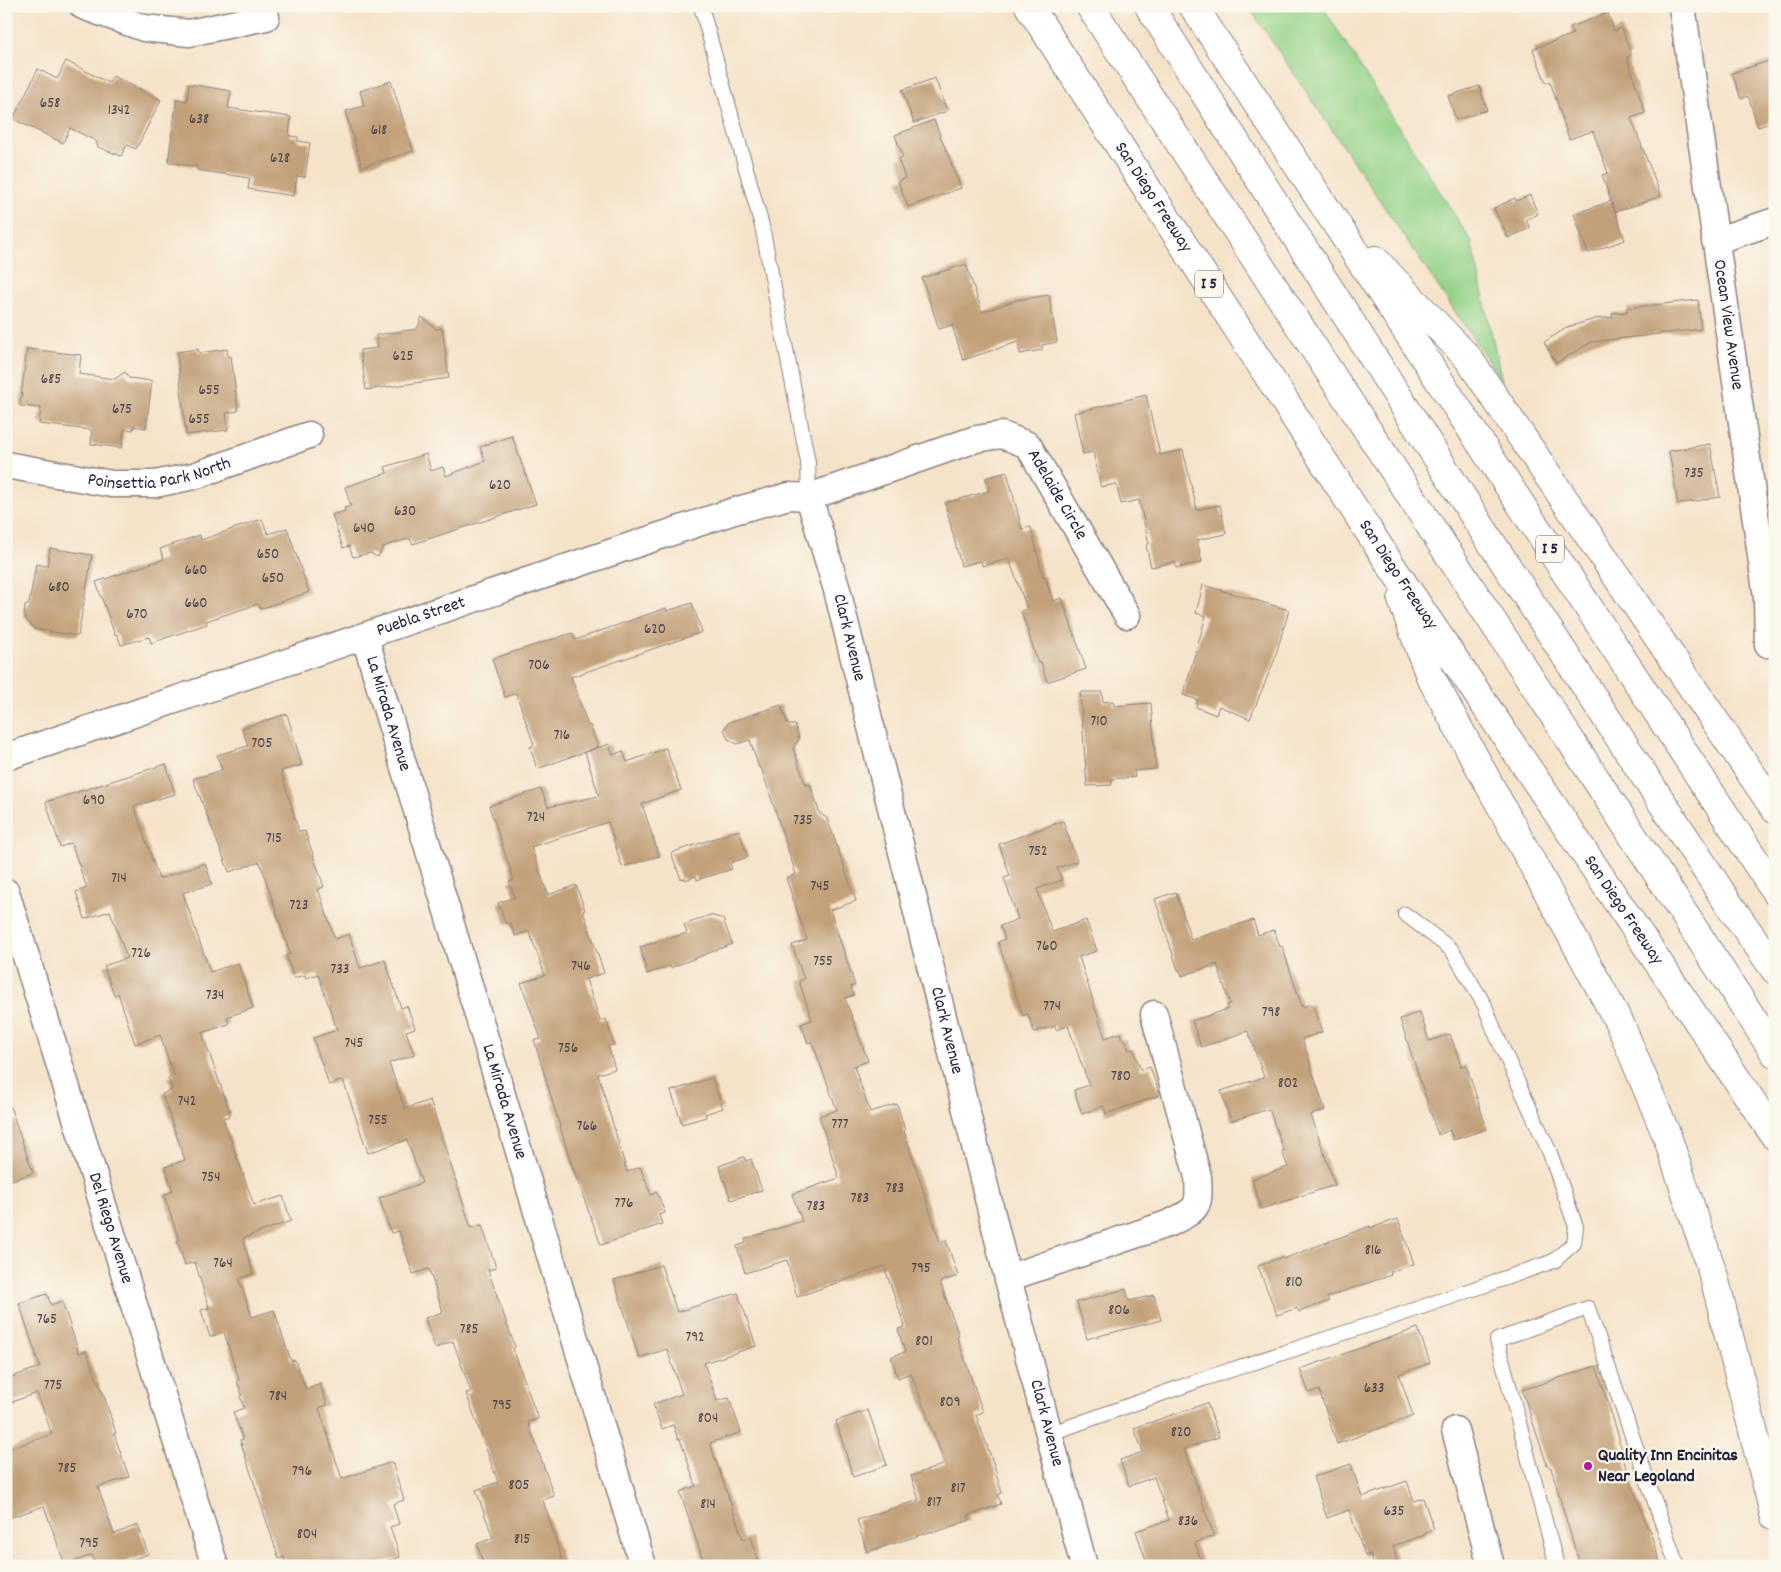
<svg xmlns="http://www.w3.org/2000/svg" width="1781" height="1572" font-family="Dekko,sans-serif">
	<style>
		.green { fill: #95d389; stroke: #5c7a62 }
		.building { fill: #c2a17a }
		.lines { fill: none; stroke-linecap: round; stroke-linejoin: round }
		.lane-casing { stroke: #8c8282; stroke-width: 16 }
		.street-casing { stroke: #8c8282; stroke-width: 29 }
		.highway-casing { stroke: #8c8282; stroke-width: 30 }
		.lane { stroke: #fff; stroke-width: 14 }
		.street { stroke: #fff; stroke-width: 26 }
		.highway { stroke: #fff; stroke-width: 28 }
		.poi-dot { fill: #b5179e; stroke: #fbf7ec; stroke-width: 2 }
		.labels { text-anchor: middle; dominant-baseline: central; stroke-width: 4.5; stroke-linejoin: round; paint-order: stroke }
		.number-label { font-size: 15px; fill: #4a424b }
		.shield { fill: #fbf7ec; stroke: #636270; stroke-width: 1 }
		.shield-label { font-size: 16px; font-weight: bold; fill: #22223b }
		.street-label { font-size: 18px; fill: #22223b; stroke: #fbf7ec }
		.poi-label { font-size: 18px; font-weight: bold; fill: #22223b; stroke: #fbf7ec; text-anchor: start }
	</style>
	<rect width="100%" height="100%" fill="#fbf7ec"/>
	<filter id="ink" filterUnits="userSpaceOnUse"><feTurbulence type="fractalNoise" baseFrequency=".02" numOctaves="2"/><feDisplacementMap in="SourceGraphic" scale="10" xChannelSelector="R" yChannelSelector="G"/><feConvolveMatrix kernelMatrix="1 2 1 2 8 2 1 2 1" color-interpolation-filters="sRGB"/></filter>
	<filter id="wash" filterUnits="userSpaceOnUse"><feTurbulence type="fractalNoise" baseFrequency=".0096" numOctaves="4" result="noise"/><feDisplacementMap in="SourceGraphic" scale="20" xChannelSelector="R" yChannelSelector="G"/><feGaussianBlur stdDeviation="1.12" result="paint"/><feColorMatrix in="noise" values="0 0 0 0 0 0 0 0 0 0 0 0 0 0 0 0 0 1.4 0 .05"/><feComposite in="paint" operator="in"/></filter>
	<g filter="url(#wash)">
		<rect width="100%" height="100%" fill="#f5e3c9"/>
		<polygon class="green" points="1248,6 1322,6 1471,241 1502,381"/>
		<g id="blocks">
			<g class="building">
				<polygon points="1608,13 1614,31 1622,28 1631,55 1627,57 1645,113 1631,118 1661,196 1615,212 1602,175 1608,173 1593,131 1569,139 1550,81 1546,83 1533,49 1573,34 1570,27"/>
				<polygon points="1775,59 1775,121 1758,127 1748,96 1741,99 1732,73"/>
				<polygon points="66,61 109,83 113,76 161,100 136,149 127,145 121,156 98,147 96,141 70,128 63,143 13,119 38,69 57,79"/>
				<polygon points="935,78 947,111 914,123 902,90"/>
				<polygon points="391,81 413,151 362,167 346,114 347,114 346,111 364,106 360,91"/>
				<polygon points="189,84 231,91 228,108 291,117 289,136 298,137 298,141 310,143 305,177 297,176 294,196 248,189 250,178 197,170 197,167 168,162 177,99 187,101"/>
				<polygon points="1479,86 1487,110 1456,120 1448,96"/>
				<polygon points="934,120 961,188 908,207 898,181 905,178 898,159 903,157 895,135"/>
				<polygon points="1530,195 1538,214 1526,220 1530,228 1508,238 1494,208 1515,198 1516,201"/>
				<polygon points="1611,201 1625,240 1588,253 1574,214"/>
				<polygon points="966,264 982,312 1017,300 1049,295 1057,342 1042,345 1042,350 1020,354 1018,342 963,360 952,325 939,329 922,278"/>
				<polygon points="1698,300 1701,329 1592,342 1556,363 1544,342 1568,327 1595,319 1613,317 1612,313 1627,312 1627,308"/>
				<polygon points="422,317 436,329 442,328 449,378 366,390 360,350 378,348 376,335 417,329"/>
				<polygon points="27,349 81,355 79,374 115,379 125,372 129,378 152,381 146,428 134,426 133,430 124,429 122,448 91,444 92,430 39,424 41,408 20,406"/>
				<polygon points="198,349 199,353 227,349 228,357 231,356 238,411 226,413 228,430 186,435 177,352"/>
				<polygon points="1146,395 1160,455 1183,450 1197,510 1220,505 1226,534 1197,540 1202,562 1176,568 1175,562 1151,567 1146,545 1149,544 1139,500 1121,504 1116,484 1101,487 1093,452 1083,454 1074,413"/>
				<polygon points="512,436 536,504 416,543 412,544 410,538 383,547 378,557 370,553 353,557 349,546 343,548 332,515 345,511 344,508 351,506 345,487 387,473 385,467 426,454 431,471 443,467 446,476 485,461 480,447"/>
				<polygon points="1710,444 1720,497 1678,504 1669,451"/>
				<polygon points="1007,472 1022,529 1031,527 1043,577 1045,576 1053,601 1062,598 1086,669 1047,682 1041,662 1038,663 1021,611 1027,609 1009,559 982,566 981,561 961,566 945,503 989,491 986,478"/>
				<polygon points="262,519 268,534 287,528 309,592 260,609 258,604 206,621 207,624 151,643 149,637 121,645 117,634 115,635 96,582 164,559 160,549 200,535 201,540"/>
				<polygon points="50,548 92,555 78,636 34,629 24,616 25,606 29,604 36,564 47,566"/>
				<polygon points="1203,585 1289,610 1274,661 1250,719 1219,706 1216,715 1196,707 1198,700 1183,695 1206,616 1196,613"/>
				<polygon points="692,603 702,632 571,677 588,726 590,725 598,747 537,769 530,747 534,745 516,693 505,697 492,659 572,633 575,640 666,608 667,611"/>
				<polygon points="1080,692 1102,692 1103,702 1113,701 1114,706 1151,703 1156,769 1134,771 1135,777 1111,779 1112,785 1087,786"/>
				<polygon points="781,705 788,725 795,725 799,739 793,748 806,785 810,784 820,814 827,818 856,901 830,910 855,985 851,987 854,995 845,998 868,1061 854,1066 870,1112 897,1104 905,1130 904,1131 940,1242 946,1240 958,1276 940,1282 959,1336 957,1337 983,1412 976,1415 997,1474 996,1474 1002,1493 998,1495 1001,1504 968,1516 970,1520 933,1533 933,1531 867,1552 857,1520 919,1500 911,1476 945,1464 911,1373 898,1378 891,1357 905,1352 898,1329 905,1327 884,1266 797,1297 787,1260 745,1273 737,1246 746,1243 745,1239 802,1221 792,1194 839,1178 819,1116 837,1110 812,1042 808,1043 801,1024 812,1020 799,981 804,979 792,945 807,940 786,878 796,874 761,767 759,768 750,740 737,744 728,739 724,729 729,722"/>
				<polygon points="287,714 302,765 281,771 299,832 305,831 324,887 318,889 335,939 349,934 360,968 385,960 401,1008 407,1006 415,1028 406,1031 414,1055 389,1063 405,1109 430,1100 471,1228 482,1225 496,1268 488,1270 515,1347 513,1348 538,1419 528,1422 554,1496 543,1500 564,1566 484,1566 477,1544 493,1538 476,1490 498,1482 466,1393 471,1392 453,1341 435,1348 425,1318 443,1312 429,1269 413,1274 399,1231 391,1233 379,1198 422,1183 407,1140 368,1153 343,1080 329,1085 313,1038 337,1030 318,974 306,978 305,975 294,978 286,955 290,954 260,862 229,872 193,779 222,770 217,755 248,746 242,728"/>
				<polygon points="609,744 613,755 623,751 627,762 666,748 681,790 642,804 659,856 622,867 608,822 531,847 548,895 576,885 585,910 583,911 604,973 586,979 600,1021 606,1019 614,1045 608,1046 615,1069 598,1074 627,1172 640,1167 651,1195 657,1192 665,1213 659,1215 662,1224 601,1245 571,1163 534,1040 541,1039 521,983 545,975 529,931 515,936 510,923 506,924 498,903 515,897 509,882 514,880 489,806 541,789 548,807 599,796 585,752"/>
				<polygon points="166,764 175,794 134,806 159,879 205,863 212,884 183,893 210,972 238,963 253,1008 227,1017 229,1024 202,1033 230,1112 230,1116 223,1118 254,1205 283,1196 291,1221 243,1238 253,1274 239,1279 252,1317 274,1310 291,1361 295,1360 306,1390 320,1384 327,1405 319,1408 342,1479 392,1462 404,1500 393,1504 399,1524 390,1527 400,1557 372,1566 286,1566 284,1557 279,1559 240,1440 243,1439 233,1412 244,1408 240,1396 242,1395 237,1381 239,1380 224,1332 210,1337 201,1310 209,1308 195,1262 185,1265 177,1241 179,1240 164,1195 173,1191 165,1167 185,1160 162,1094 172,1090 168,1078 174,1076 160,1035 135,1044 118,993 114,995 104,966 127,958 110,911 85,919 76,892 87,888 71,843 60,847 46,802"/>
				<polygon points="1063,821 1077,861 1057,868 1062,880 1037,889 1052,932 1086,920 1097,951 1079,957 1105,1038 1120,1033 1122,1040 1125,1039 1129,1050 1133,1049 1141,1070 1150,1067 1160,1095 1106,1114 1103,1106 1082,1114 1074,1090 1089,1085 1068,1026 1056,1030 1055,1026 1034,1032 1028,1014 1023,1016 998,942 1005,939 1000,926 1018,919 1004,878 1010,876 999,844"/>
				<polygon points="739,830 748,857 730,863 732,869 697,880 696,876 685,880 685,878 681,879 671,853"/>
				<polygon points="1176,892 1191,940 1253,920 1258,935 1274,930 1280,947 1282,946 1302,1007 1312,1004 1322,1032 1302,1039 1325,1110 1311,1115 1335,1185 1261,1209 1252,1179 1288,1167 1282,1151 1284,1151 1269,1109 1231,1121 1221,1091 1264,1077 1248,1031 1201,1047 1192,1021 1228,1009 1227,1005 1230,1004 1217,964 1182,976 1180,970 1178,970 1155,899"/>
				<polygon points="710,915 723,919 732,944 670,968 670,966 647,974 640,947 687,933 684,925"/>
				<polygon points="1420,1012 1429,1041 1450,1034 1461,1066 1466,1065 1487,1129 1453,1140 1450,1130 1438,1135 1400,1019"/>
				<polygon points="712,1078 723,1108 705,1114 706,1117 682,1124 671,1091"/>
				<polygon points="6,1106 10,1106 33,1173 6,1182"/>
				<polygon points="744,1157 746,1161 751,1159 762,1190 731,1200 719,1166"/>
				<polygon points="1398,1219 1414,1264 1390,1272 1391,1275 1327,1297 1329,1301 1299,1312 1297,1308 1277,1315 1258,1266 1282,1257 1283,1259 1370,1226 1370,1228"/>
				<polygon points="661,1265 677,1312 738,1293 756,1346 704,1363 717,1401 729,1398 741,1432 710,1443 743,1539 751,1537 760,1566 705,1566 680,1492 696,1486 680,1439 678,1439 673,1425 662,1429 653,1404 682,1394 667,1349 639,1358 614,1280"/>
				<polygon points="1126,1289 1129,1301 1154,1295 1161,1320 1087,1339 1077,1302"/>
				<polygon points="47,1294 51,1305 62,1301 79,1353 86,1351 104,1396 116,1433 114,1434 129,1477 98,1487 114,1534 138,1525 148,1554 114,1566 96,1566 92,1555 65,1565 44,1506 6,1519 6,1450 52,1434 37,1393 6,1404 6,1379 40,1367 19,1303"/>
				<polygon points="1418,1328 1430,1363 1399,1374 1413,1416 1337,1444 1319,1390 1309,1393 1300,1369"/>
				<polygon points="1596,1366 1619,1437 1619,1443 1625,1453 1623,1458 1647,1526 1649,1528 1661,1566 1580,1566 1551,1468 1547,1465 1522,1390"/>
				<polygon points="1207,1403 1219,1437 1184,1449 1214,1536 1195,1543 1203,1566 1148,1566 1136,1531 1169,1520 1154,1477 1129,1486 1120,1460 1143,1452 1134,1428"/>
				<polygon points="868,1410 887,1465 853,1477 836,1421"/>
				<polygon points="1351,1464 1362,1497 1407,1481 1414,1501 1423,1498 1434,1529 1424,1533 1425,1535 1393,1546 1397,1561 1383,1566 1374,1566 1370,1554 1365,1556 1349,1510 1327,1518 1313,1477"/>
			</g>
		</g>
	</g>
	<g filter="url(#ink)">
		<use href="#blocks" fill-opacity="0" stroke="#8c8282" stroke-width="1"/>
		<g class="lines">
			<g class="lane-casing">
				<g id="lane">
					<polyline points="701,6 762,226 808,462 809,497"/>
					<polyline points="1049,1434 1203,1379 1393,1317 1537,1267 1554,1261 1574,1243 1576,1227 1550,1153 1495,1032 1485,1006 1452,950 1405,914"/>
					<polyline points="1557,1566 1497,1340 1588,1308 1677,1566"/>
				</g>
			</g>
			<g class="street-casing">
				<g id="street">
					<polyline points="83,6 144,28 189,33 266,17"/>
					<path id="s1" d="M1682 6 1767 597 1768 644"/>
					<polyline points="1715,241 1775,221"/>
					<path id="s2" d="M6 465 112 484H155L194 476 309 435"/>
					<path id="s3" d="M809 497 837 590 1006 1271 1084 1566"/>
					<path id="s4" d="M365 637 643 1566"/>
					<path id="s5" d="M6 757 734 511 789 496 809 497 976 439 1002 435 1028 445 1127 615"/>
					<path id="s6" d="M6 892 215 1566"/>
					<path d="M1008 1278 1170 1223C1198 1209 1200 1208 1198 1177L1154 1014"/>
					<polyline points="1455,1430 1491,1566"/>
				</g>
			</g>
			<g class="highway-casing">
				<g id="highway">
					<path id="s7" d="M1029 6 1388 561 1775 1136"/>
					<polyline points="1090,6 1775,1053"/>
					<polyline points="1149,6 1487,536 1728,903 1775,970"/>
					<polyline points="1193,6 1775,891"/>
					<polyline points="1375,260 1468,358 1775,809"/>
					<polyline points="1402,600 1430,676 1621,1026 1667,1136 1714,1277 1775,1517"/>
				</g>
			</g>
			<use href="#lane" class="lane"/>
			<use href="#street" class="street"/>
			<use href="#highway" class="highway"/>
		</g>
	</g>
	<circle class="poi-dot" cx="1588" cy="1466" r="5"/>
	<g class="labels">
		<g class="number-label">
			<text x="50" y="104">658</text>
			<text x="119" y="111">1342</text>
			<text x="199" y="120">638</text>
			<text x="379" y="131">618</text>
			<text x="280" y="159">628</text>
			<text x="403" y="357">625</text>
			<text x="51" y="380">685</text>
			<text x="209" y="391">655</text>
			<text x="122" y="410">675</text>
			<text x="199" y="420">655</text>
			<text x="1694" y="474">735</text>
			<text x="500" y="486">620</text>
			<text x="405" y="512">630</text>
			<text x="364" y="529">640</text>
			<text x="268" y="555">650</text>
			<text x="196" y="571">660</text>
			<text x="273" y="579">650</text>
			<text x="59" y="588">680</text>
			<text x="196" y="604">660</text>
			<text x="137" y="615">670</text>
			<text x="655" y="630">620</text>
			<text x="539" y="666">706</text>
			<text x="1099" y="722">710</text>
			<text x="562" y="736">716</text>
			<text x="262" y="744">705</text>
			<text x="94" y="801">690</text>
			<text x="536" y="818">724</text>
			<text x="803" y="821">735</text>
			<text x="274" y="839">715</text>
			<text x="1038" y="852">752</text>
			<text x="119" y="879">714</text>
			<text x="820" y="887">745</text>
			<text x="299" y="906">723</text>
			<text x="1047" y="947">760</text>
			<text x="141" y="954">726</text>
			<text x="823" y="962">755</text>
			<text x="581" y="967">746</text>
			<text x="340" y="970">733</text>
			<text x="215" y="996">734</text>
			<text x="1052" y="1007">774</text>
			<text x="1271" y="1013">798</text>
			<text x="354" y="1044">745</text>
			<text x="568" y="1049">756</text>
			<text x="1121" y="1077">780</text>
			<text x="1288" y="1084">802</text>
			<text x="187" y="1102">742</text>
			<text x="378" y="1121">755</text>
			<text x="840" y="1125">777</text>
			<text x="587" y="1127">766</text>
			<text x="211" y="1178">754</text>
			<text x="895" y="1189">783</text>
			<text x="860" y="1199">783</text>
			<text x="624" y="1204">776</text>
			<text x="816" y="1207">783</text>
			<text x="1373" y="1251">816</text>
			<text x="223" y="1264">764</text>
			<text x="921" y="1269">795</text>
			<text x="1294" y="1283">810</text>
			<text x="1119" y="1311">806</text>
			<text x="47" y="1320">765</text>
			<text x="469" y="1330">785</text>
			<text x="695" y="1338">792</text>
			<text x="924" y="1342">801</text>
			<text x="53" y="1386">775</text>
			<text x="1374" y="1389">633</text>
			<text x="278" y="1397">784</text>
			<text x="950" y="1403">809</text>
			<text x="502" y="1406">795</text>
			<text x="708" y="1419">804</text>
			<text x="1181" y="1433">820</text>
			<text x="67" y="1469">785</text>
			<text x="302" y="1472">796</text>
			<text x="519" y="1486">805</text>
			<text x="958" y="1489">817</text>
			<text x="934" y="1503">817</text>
			<text x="708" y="1505">814</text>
			<text x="1394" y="1512">635</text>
			<text x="1188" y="1522">836</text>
			<text x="307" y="1535">804</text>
			<text x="522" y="1540">815</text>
			<text x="89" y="1544">795</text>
		</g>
		<g class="shield">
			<rect x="1195" y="270.5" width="28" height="27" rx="4"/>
			<rect x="1536" y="535.5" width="28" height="27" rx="4"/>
		</g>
		<g class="shield-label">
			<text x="1209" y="284">I 5</text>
			<text x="1550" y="549">I 5</text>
		</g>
		<g class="street-label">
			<text stroke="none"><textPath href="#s7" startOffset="228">San Diego Freeway</textPath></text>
			<text stroke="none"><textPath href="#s1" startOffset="322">Ocean View Avenue</textPath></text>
			<text stroke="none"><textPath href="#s2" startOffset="156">Poinsettia Park North</textPath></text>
			<text stroke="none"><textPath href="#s5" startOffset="1134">Adelaide Circle</textPath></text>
			<text stroke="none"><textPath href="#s7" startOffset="678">San Diego Freeway</textPath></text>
			<text stroke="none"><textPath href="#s5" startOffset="438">Puebla Street</textPath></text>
			<text stroke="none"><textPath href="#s3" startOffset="146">Clark Avenue</textPath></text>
			<text stroke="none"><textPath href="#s4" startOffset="80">La Mirada Avenue</textPath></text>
			<text stroke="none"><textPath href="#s7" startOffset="1082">San Diego Freeway</textPath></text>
			<text stroke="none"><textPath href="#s3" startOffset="551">Clark Avenue</textPath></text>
			<text stroke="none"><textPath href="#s4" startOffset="485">La Mirada Avenue</textPath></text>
			<text stroke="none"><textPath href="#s6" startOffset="352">Del Riego Avenue</textPath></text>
			<text stroke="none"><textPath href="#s3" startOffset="956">Clark Avenue</textPath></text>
		</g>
		<g class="poi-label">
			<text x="1598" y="1456">Quality Inn Encinitas<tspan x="1598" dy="21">Near Legoland</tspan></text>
		</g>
	</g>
	<rect width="1781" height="1572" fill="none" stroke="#fbf7ec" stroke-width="25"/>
</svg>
